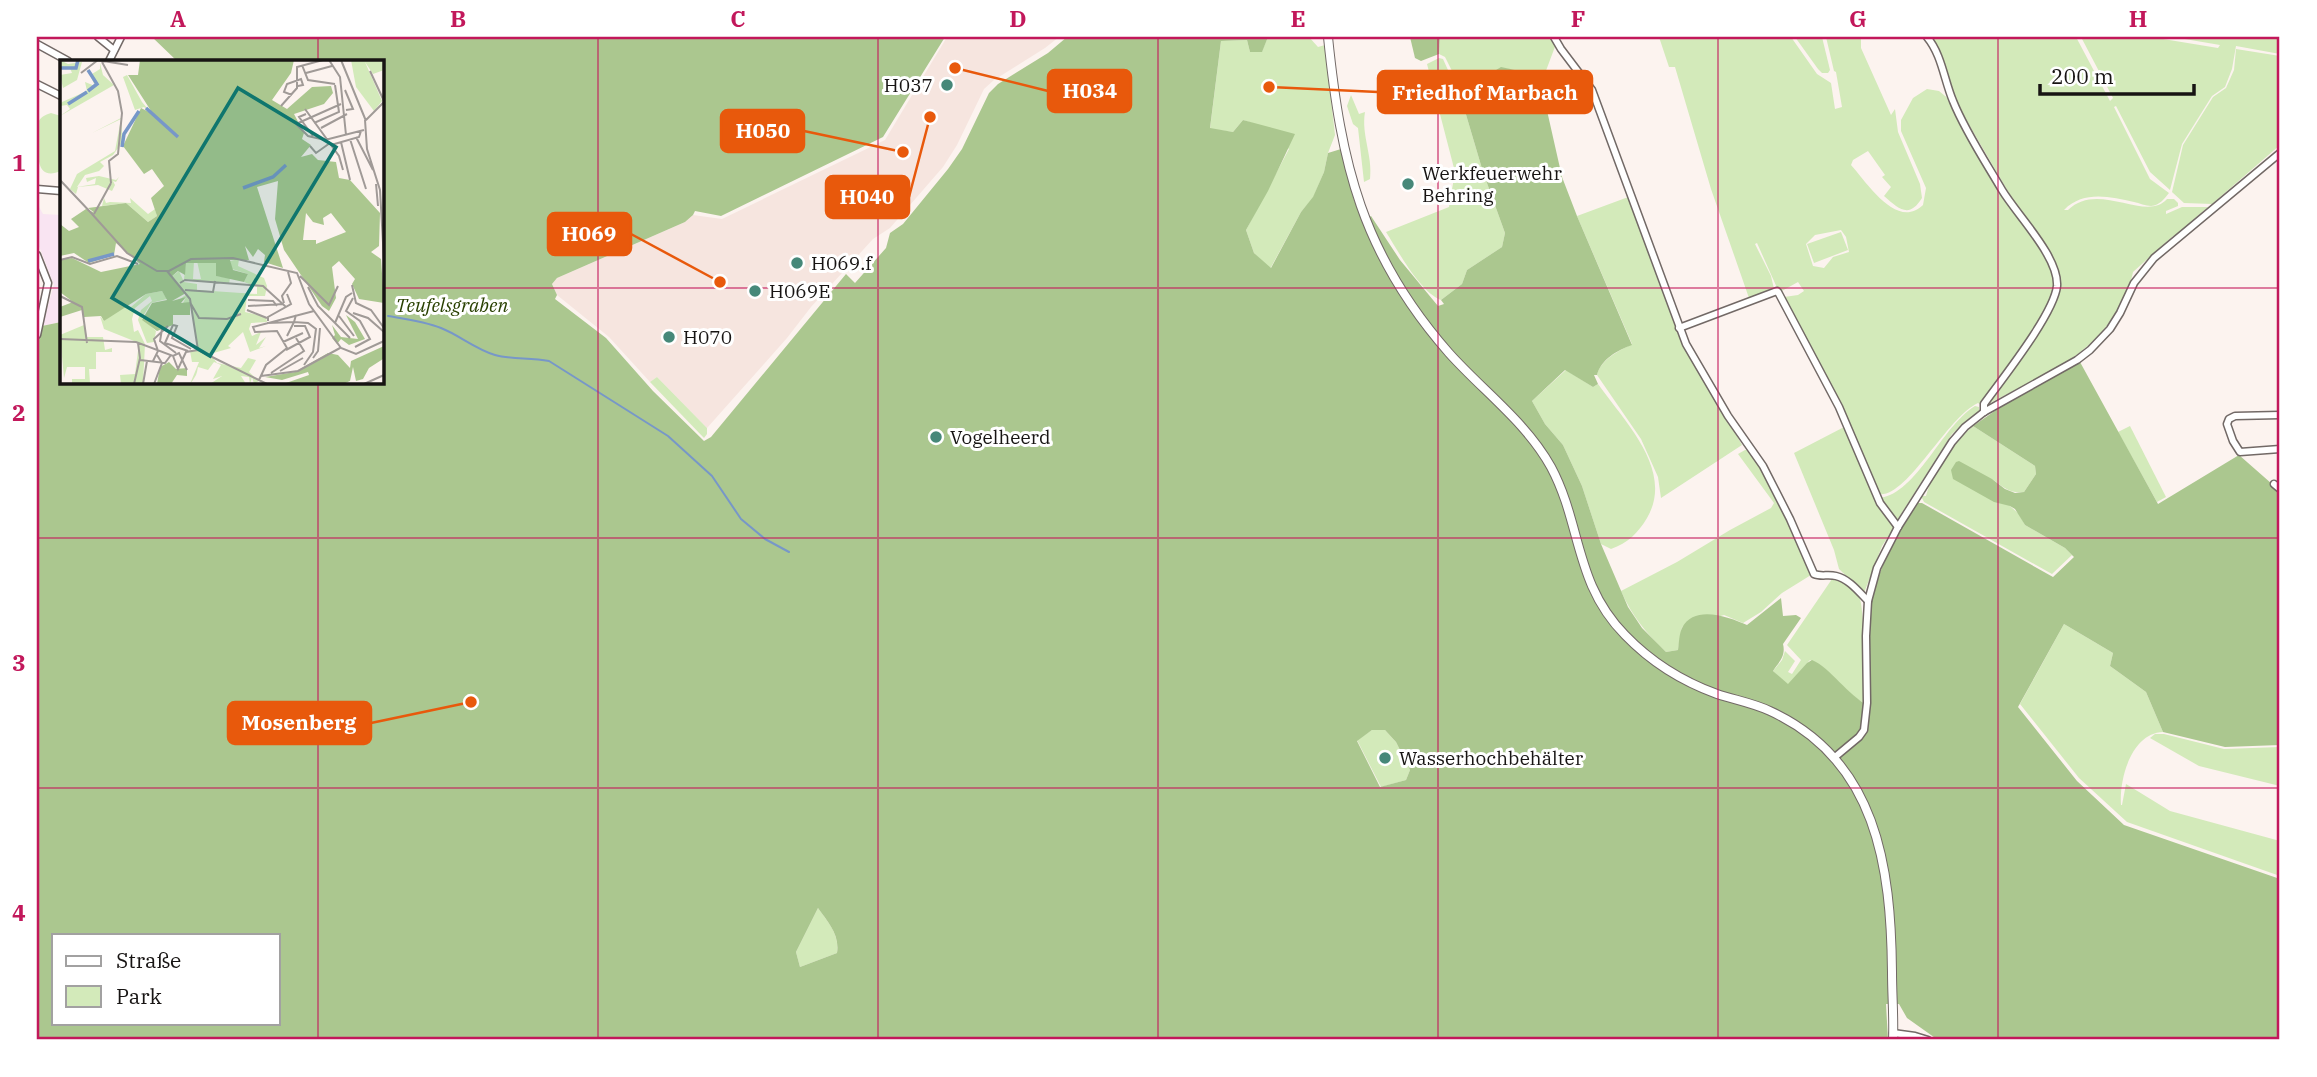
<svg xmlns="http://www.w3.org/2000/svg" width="2317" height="1077" font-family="'IBM Plex Serif',serif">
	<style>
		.built { fill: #f6e5df }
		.education { fill: #f9e4f2 }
		.green { fill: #d3eaba; fill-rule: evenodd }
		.forest { fill: #abc78f; fill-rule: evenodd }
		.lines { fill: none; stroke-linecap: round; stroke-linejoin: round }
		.stream { stroke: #7797c8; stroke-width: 2 }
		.minor-casing { stroke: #726966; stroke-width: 9 }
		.major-casing { stroke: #726966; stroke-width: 10 }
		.minor { stroke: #fff; stroke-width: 6 }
		.major { stroke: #fff; stroke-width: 8 }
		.grid { fill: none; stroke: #c2185b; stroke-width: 2; stroke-opacity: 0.55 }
		.poi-dot { fill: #468879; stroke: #fff; stroke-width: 2.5 }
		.labels { text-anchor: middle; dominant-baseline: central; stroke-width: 6; stroke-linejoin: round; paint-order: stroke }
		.poi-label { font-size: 19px; fill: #171413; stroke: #fff; text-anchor: start }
		.park-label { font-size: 19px; font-style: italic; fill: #2a4102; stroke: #fff }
		.inset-river { fill: none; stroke: #7797c8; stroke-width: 3.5 }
		.inset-road { fill: none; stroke: #a09a97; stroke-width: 2 }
		.view { fill: #0f766e; fill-opacity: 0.15; stroke: #0f766e; stroke-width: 3.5 }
		.inset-edge { fill: none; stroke: #171413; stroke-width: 3.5 }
		.leader { fill: none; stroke: #e8590c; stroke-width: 2.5 }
		.callout-dot { fill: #e8590c; stroke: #fff; stroke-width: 2.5 }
		.callout { fill: #e8590c; stroke: #e8590c; stroke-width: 2.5 }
		.callout-label { font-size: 21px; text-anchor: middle; font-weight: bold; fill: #fff }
		.neatline { fill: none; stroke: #c2185b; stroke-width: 2.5 }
		.grid-label { font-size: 23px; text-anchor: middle; font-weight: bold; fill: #c2185b }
	</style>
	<rect width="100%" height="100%" fill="#fcf3ef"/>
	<polygon class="built" points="947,37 1059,37 1045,48 994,80 984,89 957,145 943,167 890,228 873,239 811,307 787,338 707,428 657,377 650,382 609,337 557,295 552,284 557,278 685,222 693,215 722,219 885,140"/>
	<polygon class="education" points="37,203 43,214 61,215 61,322 42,326 54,285 37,241"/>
	<g class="green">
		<polygon points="1268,37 1309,37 1318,47 1325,45 1335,135 1328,153 1324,172 1313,198 1301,212 1270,269 1254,253 1246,230 1289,149 1261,126 1243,120 1233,132 1210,129 1221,41 1247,40 1250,52 1262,51"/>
		<polygon points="1440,37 1552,37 1556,44 1541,84 1535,84 1515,70 1501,68 1462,91 1445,57 1439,54"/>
		<path d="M1659 37H1791L1817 74 1831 83 1835 109 1842 107 1836 72 1834 71 1826 37H1861V48L1891 115 1895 109 1898 132 1920 184 1922 198C1909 219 1899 209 1884 196L1891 187 1882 177 1885 175 1868 151 1853 160 1851 165C1868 184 1897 230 1923 205L1926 188 1901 131V120L1913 98 1927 89 1939 91 1950 100 2007 204 2013 200 1958 106 1930 37H2076L2110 101 2113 98 2081 37H2151L2218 48 2220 45 2173 37H2280V54L2236 46 2232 69 2225 87 2212 96 2182 144 2170 190 2150 172 2116 106 2114 107 2150 179 2169 193C2164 199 2160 205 2151 206 2146 206 2139 203 2134 202 2110 197 2084 190 2064 210H2068C2098 180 2146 223 2167 199H2174L2178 203V206L2166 211V214L2182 207H2208L2194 219 2196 221 2176 236H2173L2133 272C2131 283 2126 293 2121 303 2095 357 2038 378 1988 404L1981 405 1978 403C1946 418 1906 500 1878 494L1784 297 1798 295 1804 291 1798 282 1780 292 1778 290 1757 243 1755 244 1771 276 1774 289 1770 293 1749 298 1711 189 1675 67H1669ZM1841 230 1846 237 1849 252 1833 257 1824 268 1813 266 1806 244 1815 235Z"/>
		<polygon points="1795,37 1822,37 1830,70 1828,73 1822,73 1818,69"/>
		<polygon points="2236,49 2280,56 2280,145 2212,204 2184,203 2172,192 2183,145 2213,97 2226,88 2234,70"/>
		<path d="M1439 58 1443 59 1462 101 1483 172 1505 233 1502 247 1467 270 1462 284 1441 300C1420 292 1398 251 1386 232L1449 207 1455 172 1427 64Z"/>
		<path d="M1351 95 1359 114 1365 112C1361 135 1373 156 1370 179L1364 182 1358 128 1353 124 1347 106Z"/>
		<path d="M51 113 61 116V171C39 180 38 162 38 146 37 139 36 130 38 123 40 117 45 115 51 113Z"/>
		<path d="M1631 196 1677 330 1742 445 1661 498 1658 477 1641 439 1597 375C1601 359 1619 351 1632 344L1577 216Z"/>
		<polygon points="1841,232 1848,250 1814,263 1807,244"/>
		<path d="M1566 370 1593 387 1598 384C1624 421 1675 470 1647 518 1638 533 1628 543 1611 549L1601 544 1582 486 1563 445 1545 424 1532 401Z"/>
		<polygon points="657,377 707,428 707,434 704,438 650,382"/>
		<path d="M1975 406 1979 407V411L1952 434 1896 522 1880 498C1917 493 1942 426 1975 406Z"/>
		<polygon points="1846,426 1860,458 1895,526 1882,546 1864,593 1839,569 1834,550 1794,453"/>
		<path d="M1973 426 2035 466 2036 474 2024 492C2010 494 2003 487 1992 479L2010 506 2019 514 2025 525 2065 548 2072 555 2052 574 1924 502 1921 496H1926C1933 470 1953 444 1973 426Z"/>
		<polygon points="2130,426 2166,497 2157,502 2118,432"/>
		<path d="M1745 450H1748C1772 483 1801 536 1811 575L1782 593 1761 612 1743 623 1724 615 1682 627 1678 650 1666 652C1646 633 1632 616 1621 591L1677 562 1730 530 1771 508 1774 503 1738 454Z"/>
		<path d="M1832 579C1843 581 1853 587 1859 597 1865 605 1864 686 1864 703 1843 692 1831 668 1810 660L1788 685 1773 671 1782 660 1785 651 1795 661 1788 672 1792 674 1801 660 1787 645Z"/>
		<path d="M2064 624 2113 653 2110 666 2146 692 2163 732C2132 733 2119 778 2121 805H2122L2126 784 2170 811 2280 841V876L2127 822 2079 778 2020 704Z"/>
		<polygon points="1372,730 1385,730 1396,742 1410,770 1406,780 1381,787 1357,740"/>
		<polygon points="2155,734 2164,734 2224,749 2280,747 2280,786 2199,766 2150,738"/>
		<path d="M818 908C828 922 840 935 837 953L800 967 796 952Z"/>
	</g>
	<g class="forest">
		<path d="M152 37H945L883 137 721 216 695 211 693 215 685 222 557 278 552 284 557 295 555 299 606 338 653 391 704 441 711 437 846 274 855 283 886 248 890 233 903 224 948 169 962 149 989 93 998 84 1048 53 1067 37H1268L1262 52H1250L1247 40 1221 41 1210 128 1233 132 1243 120 1295 134 1268 191 1246 230 1254 253 1271 268 1301 212 1313 197 1324 172 1328 153 1341 149 1354 200 1363 221 1371 216 1400 260 1438 306 1444 304 1441 300 1462 284 1467 270 1502 247 1505 233 1483 172 1462 101 1465 98 1462 91 1501 67 1515 70 1535 84H1541L1562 177 1577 216 1632 345C1618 350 1601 359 1597 375H1594L1598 384 1593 387 1565 370 1532 401 1545 424 1563 445 1582 486 1601 544 1628 607 1642 628 1666 652 1678 650C1679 644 1679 634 1682 628 1694 604 1729 617 1747 625L1781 598 1783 616 1796 615 1801 618 1783 644C1786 656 1779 662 1773 671L1788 684 1807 663 1812 660C1831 668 1847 695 1869 706 1872 679 1868 651 1869 624 1871 579 1894 539 1918 503H1922L2053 577 2074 557 2065 548 2025 525 2015 509 2010 506 1994 502 1953 479 1951 470 1956 462 1959 461 1992 479 2005 489 2015 493 2024 492 2036 474 2035 466 1973 426 2005 404 2080 362 2158 504 2239 455 2280 491V745L2225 747 2163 732 2146 692 2110 666 2113 653 2064 624 2018 707 2077 781 2124 825 2280 879V1040H1938L1907 1018 1899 1004H1886L1888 1040H37V347L42 326 61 322V382H382V61H177ZM1372 730H1385L1396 742 1410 770 1406 780 1380 787 1357 741ZM818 908C828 922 840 935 837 953L800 967 796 952ZM54 935H278V1023H54Z"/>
		<polygon points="1410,37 1440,37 1439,54 1421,61 1415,58"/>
	</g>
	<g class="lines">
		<g class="stream">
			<polyline points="382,312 383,314"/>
			<path d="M388 316C406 319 424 321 441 328 459 335 475 349 495 355 512 360 530 357 549 361L668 436 712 476 741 519 765 539 789 552"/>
		</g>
		<g class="minor-casing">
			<g id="minor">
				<polyline points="98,37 114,50"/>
				<path d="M1554 37 1561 49 1592 90 1686 344 1728 416 1763 466 1790 519 1814 574C1821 577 1828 574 1836 576 1849 579 1859 592 1868 601"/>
				<path d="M1927 37C1942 55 1944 80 1953 101 1965 131 1985 161 2002 190 2017 215 2059 257 2057 286 2054 314 2002 379 1984 404V412"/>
				<polyline points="37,44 68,61"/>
				<polyline points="109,61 121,37"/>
				<polyline points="37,84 61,96"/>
				<polyline points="37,189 61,191"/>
				<polyline points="37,255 48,283 37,335"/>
				<polyline points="1679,328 1777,291 1778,292 1839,407 1880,503 1898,527"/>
				<polyline points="2280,415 2235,416 2229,419 2227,424 2233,441 2240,452 2280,449"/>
				<polyline points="2274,484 2280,489"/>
				<polyline points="1835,757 1859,737 1864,730 1867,703 1866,636 1868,601 1877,568 1898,527 1952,442 1965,427 1984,412 2077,360 2090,350 2110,329 2120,313 2134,283 2154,258 2280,153"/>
				<polyline points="1893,1033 1915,1036 1928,1040"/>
			</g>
		</g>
		<g class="major-casing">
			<path id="major" d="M1328 37C1341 164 1362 254 1449 353 1483 391 1526 422 1551 467 1582 525 1574 583 1625 635 1651 662 1681 681 1717 694 1735 700 1753 703 1770 711 1877 760 1891 867 1892 972 1892 995 1894 1018 1893 1040"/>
		</g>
		<use href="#minor" class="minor"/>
		<use href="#major" class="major"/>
	</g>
	<path class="grid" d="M318 37V61M598 37V1040M878 37V1040M1158 37V1040M1438 37V1040M1718 37V1040M1998 37V1040M37 288H61M382 288H2280M318 382V1040M37 538H2280M37 788H2280"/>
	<g class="poi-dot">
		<circle cx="947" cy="85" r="7"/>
		<circle cx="1408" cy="184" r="7"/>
		<circle cx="797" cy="263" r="7"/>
		<circle cx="755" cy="291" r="7"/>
		<circle cx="669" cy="337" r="7"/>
		<circle cx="936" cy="437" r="7"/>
		<circle cx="1385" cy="758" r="7"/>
	</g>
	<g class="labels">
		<g class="poi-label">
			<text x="933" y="85" text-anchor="end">H037</text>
			<text x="1422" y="173">Werkfeuerwehr<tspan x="1422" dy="22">Behring</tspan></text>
			<text x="811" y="263">H069.f</text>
			<text x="769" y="291">H069E</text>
			<text x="683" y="337">H070</text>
			<text x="950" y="437">Vogelheerd</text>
			<text x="1399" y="758">Wasserhochbehälter</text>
		</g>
		<g class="park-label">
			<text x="452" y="305">Teufelsgraben</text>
		</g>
	</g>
	<g transform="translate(60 60)">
		<rect width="324" height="324" fill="#fcf3ef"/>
		<path d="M0 0 8 4 22 2 17 20 3 28 0 15 12 13 10 8H0ZM291 0H323L324 10 313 14 305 2 322 41 314 51 296 27ZM40 3 43 15 54 25 0 56 10 49 7 45 0 46 2 42 27 31 25 22 35 26 28 10 32 14 40 9ZM67 15 82 42 93 55 84 47 75 50 63 17ZM61 58 63 88 61 84 53 95 40 102 44 106 39 111 25 115 17 127 35 124 36 118 27 122 26 118 39 116 56 120 59 117 56 122 53 121 55 125 52 131 38 125 18 127 16 134 10 129 17 114 55 91 61 59 32 73ZM44 138 46 143 50 142 71 143 70 138 88 154 95 149 97 156 88 162 66 143 42 146ZM179 199 178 206 204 218 207 226 205 236H187L185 252 206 257 207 262 191 263 189 269 192 276 201 272 196 285 206 277 199 288 206 286 190 292 183 272 168 286 171 288 150 294 157 303 181 308 188 298 196 300 189 312 199 321 194 324 192 317 190 324 189 317 181 316 186 324H150L162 316 153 319 161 305 154 302 148 310 138 307 137 312 136 315 133 320 130 324 139 302H132L130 291H138L130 242 122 245 126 237 113 244 127 234 111 217 119 211 124 222 137 224V230L197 234V227L184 222 188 214 172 209 170 201ZM134 201 133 219H141L137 201 156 203V216L170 218 169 224 124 219 126 203ZM102 231 107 239 91 243 82 258 96 271 94 282 87 283 78 260 81 250 92 241 90 236 75 248 72 259 74 272 78 270 85 284 83 324H61L60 315 75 314 79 283 44 269 40 256 44 261 66 244 71 247 86 234ZM24 265 27 277H43L45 290 52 288V292H36V309H29L30 323 12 324V319H25V307H7L4 318 0 275Z" fill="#d3eaba"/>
		<path d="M80 0H234L231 13 212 40 227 49 252 27 271 26 273 33 264 44 234 54 244 73 242 79 251 85 241 97 252 94 258 100 276 102 279 118 290 120 320 153 319 186 311 192 321 199 324 243 299 239 292 224 295 219 279 201 272 207 276 238 269 251 262 246 224 190 215 159 218 121 197 127 223 208 204 202 205 195 198 189 193 197 185 186 189 200H170L173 210 188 214 184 222 156 216V203H126L125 215 118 211 111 217 126 233 112 241 126 237 121 243 130 242V255H113V265L97 271 82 260 92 243 107 240 102 231 86 234 44 261 41 256 24 257 22 250 0 257V247L13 242 0 232V200L12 198 41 212 80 204 56 183 54 195 29 203 14 193 0 196V164L9 171 19 167 11 159 26 149 35 153 28 148 66 143 88 162 97 156 91 138 104 126 92 109 84 114 63 86 81 48 93 54 68 15H78ZM246 153 253 162 264 165 263 158 271 153 286 172 256 184V180H243ZM286 255 295 262 305 279 289 285 281 279 277 284 272 278 275 275 272 265 281 277 298 279ZM324 286 323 299 309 308 303 319 296 321 293 307 290 321 283 324 226 323 249 315 248 312 222 320 205 317 235 312 268 293 278 295 290 308 291 301ZM109 302 116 309 127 308V316L117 315 111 324H97L100 307Z" fill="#abc78f" fill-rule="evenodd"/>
		<path class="inset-river" d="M0 8H16L18 0M28 31 37 24 28 10M8 44 27 32M86 48 118 77M62 87 64 74 79 51M183 128 213 117 226 105M28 201 54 194"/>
		<path class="inset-road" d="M37 0 68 5M269 0 280 17 286 75M281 0 306 61M42 2 58 31 62 53 58 94 49 101 51 123M242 5 248 20 275 24M310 11 324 41M21 13 38 0M246 13 272 6M285 30 293 49 286 50M232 35 224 32 227 24 241 19 243 25 238 26M221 46 237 28V7L263 0M245 49 279 96 283 110M246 54 239 57 253 76M305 60 307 89 320 130 324 200M306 60 324 42M254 63 279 52 275 25M236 64 248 76 265 80 304 70M236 64 281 44M261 68 287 54M296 77 313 110M290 79 306 129M281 82 290 120M271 85 299 77 301 71M250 86 256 93 270 83M0 120 34 156M316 124 318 146M32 154 67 193 97 211H109L131 199 173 198 237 213 249 244 281 288 296 294 324 281M34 154 51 123M0 200 12 197 30 204 57 196 78 204M107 211 130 239 138 290M240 216 269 245 278 226M120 223 125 220 203 226 226 247M292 225 296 243 311 250 324 268M248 227 258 246 290 278M125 230 153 232 155 221M0 236 22 247 27 283M293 238 286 251 300 261 310 279 295 287M188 240 213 241 217 246M224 243 222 236 231 223 228 212M131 244 139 258 167 259 181 254M188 246 224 244M187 250 207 258M293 253 308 258 324 272M279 256 294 276M208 261V257L231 244 227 234M207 263 234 262 236 255M275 263 286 237 292 233M113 265 105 283 128 291M113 265 117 266 112 278 131 289M102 269 100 281 116 293M227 276 234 262 248 263 256 269 253 292 244 305M0 279 76 282 113 296 119 293 127 310M223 282 243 273M138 290 207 324M226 290 250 277 245 266H234M113 296 118 309 126 292 138 290M253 298 258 291 260 268M80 300 105 303 111 295M93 301 98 291 94 279 108 266M220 311 243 298M211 313 244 291 236 278M201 316 238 311 280 288M199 320 206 305 227 288 217 271 195 272 193 267 254 251M74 324 80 298 78 283M83 324 87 301M94 324 102 303 97 295M304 324 324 315"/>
		<path class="view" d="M178 28 276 87 150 296 52 238Z"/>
		<rect width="324" height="324" class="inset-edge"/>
	</g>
	<path class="leader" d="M955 68L1048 91M1269 87L1378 92M903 152L804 131M930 117L909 197M720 282L631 234M471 702L371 723"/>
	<g class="callout-dot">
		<circle cx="955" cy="68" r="7"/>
		<circle cx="1269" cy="87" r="7"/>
		<circle cx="903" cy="152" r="7"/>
		<circle cx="930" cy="117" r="7"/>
		<circle cx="720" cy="282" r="7"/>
		<circle cx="471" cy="702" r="7"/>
	</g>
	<g class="callout">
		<rect x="1048" y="70" width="83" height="42" rx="7"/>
		<rect x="1378" y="71" width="214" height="42" rx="7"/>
		<rect x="721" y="110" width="83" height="42" rx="7"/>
		<rect x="826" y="176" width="83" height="42" rx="7"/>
		<rect x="548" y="213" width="83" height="42" rx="7"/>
		<rect x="228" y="702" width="143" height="42" rx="7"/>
	</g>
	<g class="callout-label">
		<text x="1090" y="98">H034</text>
		<text x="1485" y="100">Friedhof Marbach</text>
		<text x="763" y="138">H050</text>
		<text x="867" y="204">H040</text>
		<text x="589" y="241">H069</text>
		<text x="299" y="730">Mosenberg</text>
	</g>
	<rect width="2317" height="1077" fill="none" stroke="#ffffff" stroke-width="77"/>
	<rect x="52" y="934" width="228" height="91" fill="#ffffff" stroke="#a2a1a1" stroke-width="2"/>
	<rect x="66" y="956" width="35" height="10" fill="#ffffff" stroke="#a2a1a1" stroke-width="2"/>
	<text x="116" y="968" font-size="21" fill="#171413">Straße</text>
	<rect x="66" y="986" width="35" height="21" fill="#d3eaba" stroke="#a2a1a1" stroke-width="2"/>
	<text x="116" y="1004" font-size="21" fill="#171413">Park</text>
	<path d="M2040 84v10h154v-10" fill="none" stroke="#171413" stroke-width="3.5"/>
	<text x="2051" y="84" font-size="21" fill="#171413" stroke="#ffffff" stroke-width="5" paint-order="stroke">200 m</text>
	<rect x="38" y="38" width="2240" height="1000" class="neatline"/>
	<g class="grid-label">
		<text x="178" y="27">A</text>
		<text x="458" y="27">B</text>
		<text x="738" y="27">C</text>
		<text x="1018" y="27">D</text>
		<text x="1298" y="27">E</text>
		<text x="1578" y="27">F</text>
		<text x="1858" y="27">G</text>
		<text x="2138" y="27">H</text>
		<text x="19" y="171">1</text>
		<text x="19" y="421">2</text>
		<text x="19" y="671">3</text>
		<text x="19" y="921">4</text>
	</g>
</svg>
